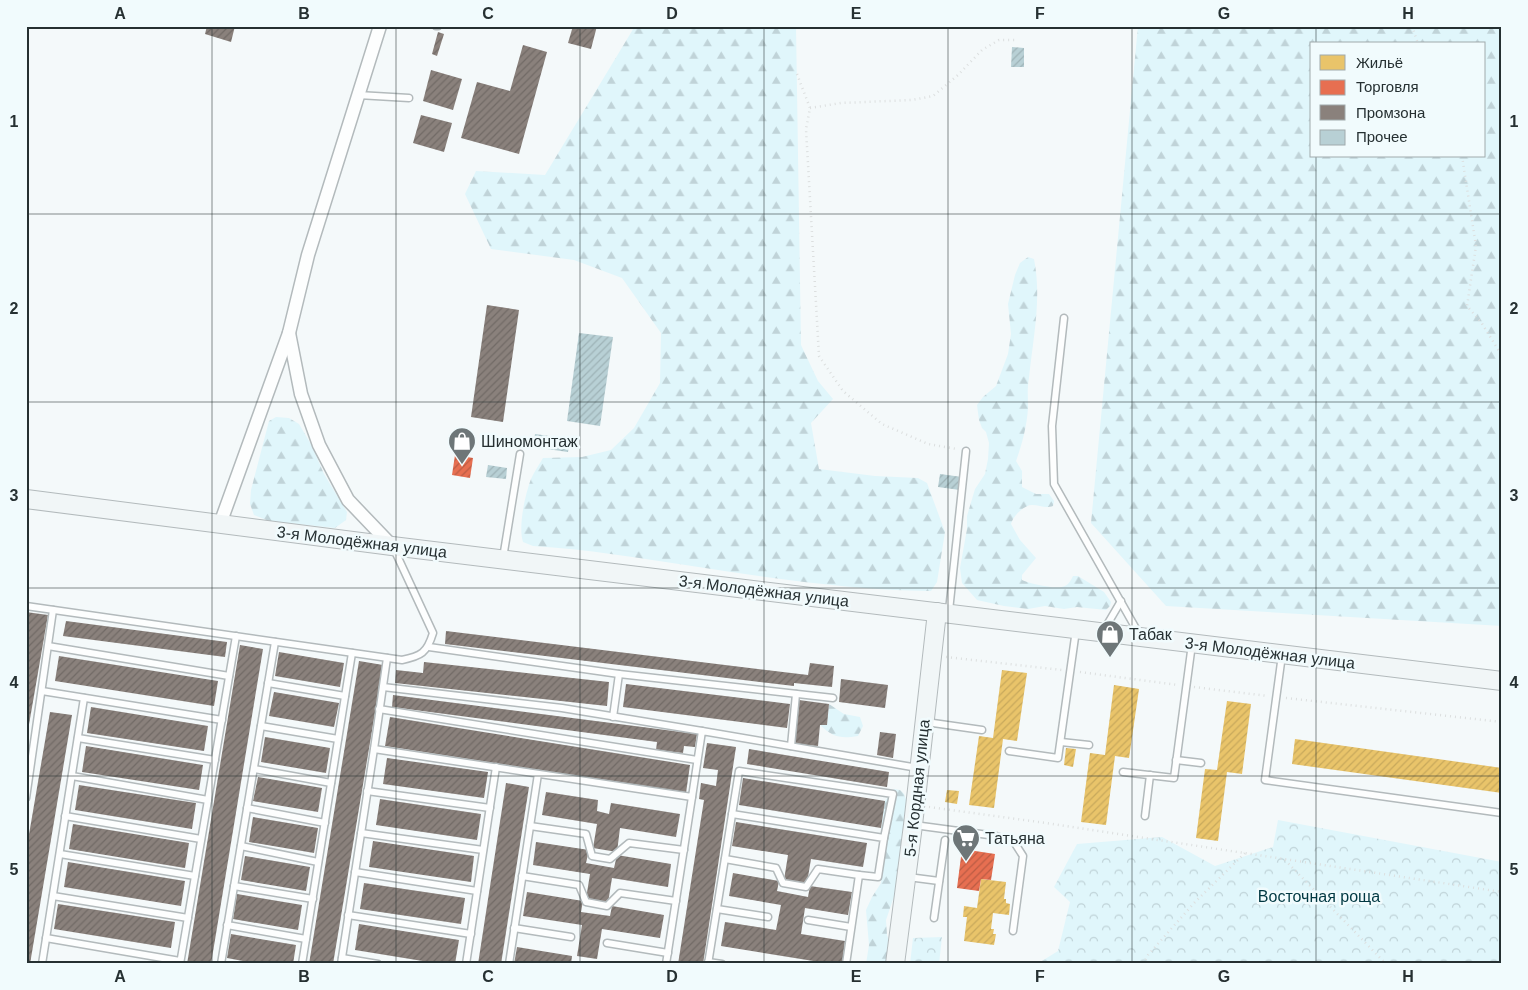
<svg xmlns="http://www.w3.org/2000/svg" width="1528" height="990" font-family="Helvetica,sans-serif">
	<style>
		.forest { fill: url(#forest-firs); fill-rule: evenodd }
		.park { fill: url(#park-crowns) }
		.homes { fill: url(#homes-hatch) }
		.shops { fill: url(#shops-hatch) }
		.industry { fill: url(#industry-hatch) }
		.building { fill: url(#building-hatch) }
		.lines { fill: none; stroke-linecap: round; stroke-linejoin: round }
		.lane-casing { stroke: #b3babc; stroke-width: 9 }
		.street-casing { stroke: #b3babc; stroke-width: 15 }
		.secondary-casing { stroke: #b3babc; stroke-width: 20 }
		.path { stroke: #dcdfdf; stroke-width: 2.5; stroke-dasharray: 1 4; stroke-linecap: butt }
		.lane { stroke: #fdfefe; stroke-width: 6 }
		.street { stroke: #fdfefe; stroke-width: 12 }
		.secondary { stroke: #f1f6f7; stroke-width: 18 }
		.grid { fill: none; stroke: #263032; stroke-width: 1; stroke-opacity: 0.55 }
		.labels { text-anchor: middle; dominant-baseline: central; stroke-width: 5; stroke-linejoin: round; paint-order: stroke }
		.poi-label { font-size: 16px; fill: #263032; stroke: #f1fbfd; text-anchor: start }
		.street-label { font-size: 16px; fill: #263032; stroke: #f1fbfd }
		.park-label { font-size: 16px; fill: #013842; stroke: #f1fbfd }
		.neatline { fill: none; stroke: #263032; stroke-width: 2 }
		.grid-label { font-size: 16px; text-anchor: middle; font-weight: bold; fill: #263032 }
	</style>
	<defs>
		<pattern id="forest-firs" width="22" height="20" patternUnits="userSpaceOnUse" patternTransform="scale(1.25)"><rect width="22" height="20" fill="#e0f6fb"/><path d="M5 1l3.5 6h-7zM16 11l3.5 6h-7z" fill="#c0d3d8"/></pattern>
		<pattern id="park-crowns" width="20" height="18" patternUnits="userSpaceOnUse" patternTransform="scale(1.25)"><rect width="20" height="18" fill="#e0f6fb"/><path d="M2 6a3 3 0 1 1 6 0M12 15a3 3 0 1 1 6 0" fill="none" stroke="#c0d3d8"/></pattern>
		<pattern id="homes-hatch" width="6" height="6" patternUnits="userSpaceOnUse" patternTransform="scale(1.25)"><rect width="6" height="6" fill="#e9c46a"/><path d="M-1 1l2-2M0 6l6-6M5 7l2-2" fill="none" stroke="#c8a95c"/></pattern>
		<pattern id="shops-hatch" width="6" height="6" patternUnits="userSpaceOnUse" patternTransform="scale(1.25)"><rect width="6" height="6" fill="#e76f51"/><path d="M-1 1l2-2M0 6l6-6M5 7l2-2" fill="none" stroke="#bb5c44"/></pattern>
		<pattern id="industry-hatch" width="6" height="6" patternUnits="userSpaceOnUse" patternTransform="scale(1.25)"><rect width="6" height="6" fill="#8a817c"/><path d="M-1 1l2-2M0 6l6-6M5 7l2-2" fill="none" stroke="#716a66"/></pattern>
		<pattern id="building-hatch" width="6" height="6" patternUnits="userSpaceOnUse" patternTransform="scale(1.25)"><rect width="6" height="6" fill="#b8d0d5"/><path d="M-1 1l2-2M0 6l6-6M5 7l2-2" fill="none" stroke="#9eb3b7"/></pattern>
	</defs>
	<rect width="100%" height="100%" fill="#f4f9fa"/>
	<g class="forest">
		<path d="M635 26H796L801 345 818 381 833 399 811 423 819 469 875 476 918 478 927 483 945 532 937 582 931 591C851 590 770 578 692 566 639 558 586 549 533 546L523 542C518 527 525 495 531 479 534 472 539 465 543 458L582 457 611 450 634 428 660 383 661 333 622 278 574 260 491 249 465 194 476 171 545 175Z"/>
		<path d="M1138 26H1502V626L1166 606 1091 523ZM1312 44H1484V156H1312Z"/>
		<path d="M1028 257 1034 259C1042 299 1033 338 1029 378 1027 388 1028 398 1028 408 1027 425 1022 445 1016 461L1022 471V487L1036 494H1049L1054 501 1053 506C1045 509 1040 505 1032 505 1024 505 1013 516 1011 524L1020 540 1036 558 1022 575V580C1031 584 1057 590 1065 586 1069 584 1071 580 1073 576H1078L1104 592 1111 602 1110 606 1106 610 1077 607 1064 609 1045 606 1028 609 1004 606 977 600 962 583 960 568 967 529V516L975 489 985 474 988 459 989 443 986 432 982 428 979 420 977 405 983 397 996 386 1008 354 1011 334 1008 304 1015 275 1020 263Z"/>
		<polygon points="276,417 289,418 299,424 312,446 324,474 347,512 346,520 335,528 269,521 254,515 250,504 251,490 269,421"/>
		<path d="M829 704 844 714 860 717 863 726 858 736C840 739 833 737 820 725H827Z"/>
		<polygon points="894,789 900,790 904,794 910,810 905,864 886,920 887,935 890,944 887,964 866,964 869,945 866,910 872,897 881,883 886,841 884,830 881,828 885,801"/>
	</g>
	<g class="park">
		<polygon points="1278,820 1502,862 1502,964 1037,964 1058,951 1070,902 1054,887 1077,844 1162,837 1215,866 1273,847"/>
		<polygon points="942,937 939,964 910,964 913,938"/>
	</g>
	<g class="homes">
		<polygon points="1002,670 1027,673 1017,741 1003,739 994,808 969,805 979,736 993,738"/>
		<polygon points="1114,685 1139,689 1129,758 1115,756 1106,825 1081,822 1090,753 1105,755"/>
		<polygon points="1227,701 1251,704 1242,774 1227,772 1218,841 1196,838 1205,769 1217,770"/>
		<polygon points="1295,739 1502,768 1502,793 1292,764"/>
		<polygon points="1066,748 1076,749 1073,767 1064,765"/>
		<polygon points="947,790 959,791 957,804 945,802"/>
		<polygon points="981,879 1006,882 1004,899 1006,899 1006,903 1010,904 1009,915 993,913 991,929 994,929 993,934 996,934 994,945 964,941 967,917 963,917 964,906 977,908"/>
	</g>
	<g class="shops">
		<polygon points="455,455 473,458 470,478 452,475"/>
		<polygon points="962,849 995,854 991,880 981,879 979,891 957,888"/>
	</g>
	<g class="industry">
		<polygon points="207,26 235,26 231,42 205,34"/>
		<polygon points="573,26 597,26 591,49 568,43"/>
		<polygon points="438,32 444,34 437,56 432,54"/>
		<polygon points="523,45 547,52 519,154 461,138 477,82 510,91"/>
		<polygon points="431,70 462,79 453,110 423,101"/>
		<polygon points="421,115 452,123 444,152 413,143"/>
		<polygon points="487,305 519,310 503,422 471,417"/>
		<polygon points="26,612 48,615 27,736 26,736"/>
		<polygon points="66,621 227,642 225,657 63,636"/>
		<polygon points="446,631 808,675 810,663 834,666 832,687 794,683 794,686 445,644"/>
		<polygon points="240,645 263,649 211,964 187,964"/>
		<polygon points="279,652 344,663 340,687 275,676"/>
		<polygon points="59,656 218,681 214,706 55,681"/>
		<polygon points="359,661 383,665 333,964 309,964"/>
		<polygon points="424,662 609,682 607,706 395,683 396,670 423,673"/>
		<polygon points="841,679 888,685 885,708 839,702"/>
		<polygon points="626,684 790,704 787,728 623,707"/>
		<polygon points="274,692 339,703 334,727 269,716"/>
		<polygon points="393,695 697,734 695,747 684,746 683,753 656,750 657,742 392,707"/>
		<polygon points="799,700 829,704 827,725 820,725 818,746 794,744"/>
		<polygon points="91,707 208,726 204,751 87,733"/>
		<polygon points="50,712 72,715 30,964 26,964 26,852"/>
		<polygon points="390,717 690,765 686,793 385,746"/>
		<polygon points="880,732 896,734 893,758 877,755"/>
		<polygon points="265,737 330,748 326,773 261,762"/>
		<polygon points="707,743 736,747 703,964 678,964 704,800 699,799 701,783 716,786 718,770 703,768"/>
		<polygon points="86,746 203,765 199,790 82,772"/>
		<polygon points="749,749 889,772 887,787 747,764"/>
		<polygon points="387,758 488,772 484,798 383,784"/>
		<polygon points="258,777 322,788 318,812 253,801"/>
		<polygon points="743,778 885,801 881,828 739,805"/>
		<polygon points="506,783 529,787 501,964 478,964"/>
		<polygon points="79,785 196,803 192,829 75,810"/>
		<polygon points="546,792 598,800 597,811 609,814 611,803 680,814 676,837 620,828 617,852 593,848 597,824 542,815"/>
		<polygon points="380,799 481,814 477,840 376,825"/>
		<polygon points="253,817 318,828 314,853 249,842"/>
		<polygon points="736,822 867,843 863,867 811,859 807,883 784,880 788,855 732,846"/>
		<polygon points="73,824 189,843 185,868 69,849"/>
		<polygon points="373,841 474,856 471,882 369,867"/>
		<polygon points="536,842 589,850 586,863 614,868 617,855 671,864 668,887 612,878 608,903 586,899 590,874 533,865"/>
		<polygon points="245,856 310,867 306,891 241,880"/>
		<polygon points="68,862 185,881 181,906 64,887"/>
		<polygon points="733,873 779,881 777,891 808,897 810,886 852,892 848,915 805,908 801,934 845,941 842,964 832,964 721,946 725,922 776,930 781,905 729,896"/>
		<polygon points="364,883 465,898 461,924 360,909"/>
		<polygon points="527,892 583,901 581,912 610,916 612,906 664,915 660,938 602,929 597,959 577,956 582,925 523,916"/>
		<polygon points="237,894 302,905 298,930 233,919"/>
		<polygon points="58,904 175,922 171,948 54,929"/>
		<polygon points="359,924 459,940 455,964 441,964 355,950"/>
		<polygon points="231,934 296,945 293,964 259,964 227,958"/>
		<polygon points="517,947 572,956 571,964 514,964"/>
	</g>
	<g class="building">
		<polygon points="1012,47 1024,48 1024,67 1011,67"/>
		<polygon points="579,333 613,337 600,426 567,421"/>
		<polygon points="535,434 570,439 568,452 533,447"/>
		<polygon points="488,465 507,468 506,479 486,477"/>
		<polygon points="940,474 962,477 960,490 938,487"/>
	</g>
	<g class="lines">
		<g class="lane-casing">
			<g id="lane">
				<polyline points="436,26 438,26"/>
				<polyline points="358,95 409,98"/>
				<polyline points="1064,318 1052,426 1054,484 1139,634"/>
				<polyline points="503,558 520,454"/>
				<path d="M26 606 402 660C421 656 427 653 433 633L394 549"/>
				<polyline points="949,611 966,451"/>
				<polyline points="1104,630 1121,601"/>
				<polyline points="48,646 229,676"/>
				<polyline points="429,647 619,674 833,698"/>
				<polyline points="1282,655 1265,780 1502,813"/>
				<polyline points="268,683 345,696"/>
				<polyline points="383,687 562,708 702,731"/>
				<polyline points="42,691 222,720"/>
				<polyline points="379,709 697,760"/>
				<polyline points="613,717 619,674"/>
				<polyline points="926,722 982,730"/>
				<polyline points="261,726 338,739"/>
				<polyline points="78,738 215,760"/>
				<polyline points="1061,742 1089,745"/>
				<polyline points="791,746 796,694"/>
				<polyline points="374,749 387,658"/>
				<polyline points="1009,751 1058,758 1076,630"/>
				<polyline points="1176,760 1201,763"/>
				<polyline points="254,769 331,783"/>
				<polyline points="1123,772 1174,778 1192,644"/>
				<polyline points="72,776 208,800"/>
				<polyline points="367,791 490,808"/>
				<polyline points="26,798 53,610"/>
				<polyline points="247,808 325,823"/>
				<polyline points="732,814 884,838 878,877 859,875 846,964"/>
				<polyline points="65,816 201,839"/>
				<polyline points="1145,816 1150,775"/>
				<polyline points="914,825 996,836 1014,842 1023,856 1013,931"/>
				<polyline points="530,826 586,834 592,856 610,859 629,843 684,850"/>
				<polyline points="361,833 483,850"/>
				<polyline points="241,846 318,862"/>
				<polyline points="60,854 195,876"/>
				<polyline points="725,859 776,868 783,883 806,887 818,869 859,875"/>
				<polyline points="355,872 477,891"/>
				<polyline points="522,876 579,885 586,902 607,906 620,893 676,901"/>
				<polyline points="908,877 939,881"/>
				<polyline points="234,886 313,899"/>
				<polyline points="53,896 188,918"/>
				<polyline points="717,909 768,917"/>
				<polyline points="348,915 471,934"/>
				<polyline points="934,918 945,840"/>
				<polyline points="808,920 851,927"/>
				<polyline points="227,925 306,939"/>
				<polyline points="514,928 571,937"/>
				<polyline points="46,938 180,961"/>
				<polyline points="607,943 668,953"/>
				<polyline points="342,958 378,964"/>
				<polyline points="708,962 722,964"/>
				<polyline points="42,964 84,698"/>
				<polyline points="180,964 236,636"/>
				<polyline points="221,964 275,642"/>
				<polyline points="302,964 352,653"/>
				<polyline points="341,964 374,749 692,797 702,731 918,768"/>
				<polyline points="466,964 496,767"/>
				<polyline points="509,964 538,774"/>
				<polyline points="666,964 692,797"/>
				<polyline points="708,964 739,771 893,794 884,838"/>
			</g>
		</g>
		<g class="street-casing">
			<g id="street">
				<polyline points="289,333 301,394 319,445 348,500 392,546"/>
				<polyline points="220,524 289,333 308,255 380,26"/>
			</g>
		</g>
		<g class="secondary-casing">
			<g id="secondary">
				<polyline points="26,499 392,546 1502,681"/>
				<polyline points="895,964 913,825 937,612"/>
			</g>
		</g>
		<g class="path">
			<polyline points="1412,26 1418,44"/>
			<polyline points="797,74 810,108 806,129 819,356 843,391 882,424 928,444 957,449"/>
			<polyline points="810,108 841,103 912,100 933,96 958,75 982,50 999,40 1016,40"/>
			<polyline points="1462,156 1476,246 1467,306 1481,322 1502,356"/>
			<polyline points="946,657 1062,670"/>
			<polyline points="1080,672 1178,685"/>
			<polyline points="1194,687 1268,696"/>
			<polyline points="1286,698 1502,722"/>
			<polyline points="929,807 1046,823 1502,892"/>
			<polyline points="1285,860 1386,964"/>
			<polyline points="1143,964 1148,955 1195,902 1245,853"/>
		</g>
		<use href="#lane" class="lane"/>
		<use href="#street" class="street"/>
		<use href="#secondary" class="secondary"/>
	</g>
	<path class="grid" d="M212 26V964M396 26V964M580 26V964M764 26V964M948 26V964M1132 26V964M1316 26V44M1316 156V964M26 214H1502M26 402H1502M26 588H1502M26 776H1502"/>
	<defs>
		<g id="shop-pin" transform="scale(1.4375)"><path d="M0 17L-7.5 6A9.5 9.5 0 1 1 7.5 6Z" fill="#6e7678" stroke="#f1fbfd"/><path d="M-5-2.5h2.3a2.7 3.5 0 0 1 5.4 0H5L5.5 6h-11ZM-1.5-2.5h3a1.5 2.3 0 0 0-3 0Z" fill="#fff"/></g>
		<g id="supermarket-pin" transform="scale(1.4375)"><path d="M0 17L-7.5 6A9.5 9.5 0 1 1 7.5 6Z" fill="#6e7678" stroke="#f1fbfd"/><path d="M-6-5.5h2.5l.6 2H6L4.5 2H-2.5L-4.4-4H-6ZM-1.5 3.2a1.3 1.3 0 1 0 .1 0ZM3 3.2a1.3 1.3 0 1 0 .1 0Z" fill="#fff"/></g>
	</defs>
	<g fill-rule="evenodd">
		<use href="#shop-pin" x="462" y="441"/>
		<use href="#shop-pin" x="1110" y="634"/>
		<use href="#supermarket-pin" x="966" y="838"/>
	</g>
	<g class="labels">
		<g class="poi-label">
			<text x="481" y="441">Шиномонтаж</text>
			<text x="1129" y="634">Табак</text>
			<text x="985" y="838">Татьяна</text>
		</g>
		<g class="street-label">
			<text transform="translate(362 542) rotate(7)">3-я Молодёжная улица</text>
			<text transform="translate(764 591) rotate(7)">3-я Молодёжная улица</text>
			<text transform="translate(1270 653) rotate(7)">3-я Молодёжная улица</text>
			<text transform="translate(917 788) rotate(-84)">5-я Кордная улица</text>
		</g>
		<g class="park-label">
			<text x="1319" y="896">Восточная роща</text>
		</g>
	</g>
	<rect width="1528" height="990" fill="none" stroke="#f1fbfd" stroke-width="55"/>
	<rect x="1310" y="42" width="175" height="115" fill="#f1fbfd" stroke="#a0aaac"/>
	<rect x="1320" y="55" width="25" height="15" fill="#e9c46a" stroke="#a0aaac"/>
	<text x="1356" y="68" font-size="15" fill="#263032">Жильё</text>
	<rect x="1320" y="80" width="25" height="15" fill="#e76f51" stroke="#a0aaac"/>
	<text x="1356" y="92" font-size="15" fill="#263032">Торговля</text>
	<rect x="1320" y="105" width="25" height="15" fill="#8a817c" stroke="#a0aaac"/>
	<text x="1356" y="118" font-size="15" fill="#263032">Промзона</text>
	<rect x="1320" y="130" width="25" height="15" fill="#b8d0d5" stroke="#a0aaac"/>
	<text x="1356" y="142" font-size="15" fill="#263032">Прочее</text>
	<rect x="28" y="28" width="1472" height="934" class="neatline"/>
	<g class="grid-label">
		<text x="120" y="19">A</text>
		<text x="304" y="19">B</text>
		<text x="488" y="19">C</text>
		<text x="672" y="19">D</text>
		<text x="856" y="19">E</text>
		<text x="1040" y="19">F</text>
		<text x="1224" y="19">G</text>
		<text x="1408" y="19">H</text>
		<text x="14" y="127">1</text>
		<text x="1514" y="127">1</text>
		<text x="14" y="314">2</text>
		<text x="1514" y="314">2</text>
		<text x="14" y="501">3</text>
		<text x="1514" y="501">3</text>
		<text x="14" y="688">4</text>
		<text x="1514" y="688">4</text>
		<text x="14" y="875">5</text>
		<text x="1514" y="875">5</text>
		<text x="120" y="982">A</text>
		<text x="304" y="982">B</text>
		<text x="488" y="982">C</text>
		<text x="672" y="982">D</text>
		<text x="856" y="982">E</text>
		<text x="1040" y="982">F</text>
		<text x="1224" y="982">G</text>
		<text x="1408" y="982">H</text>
	</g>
</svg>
